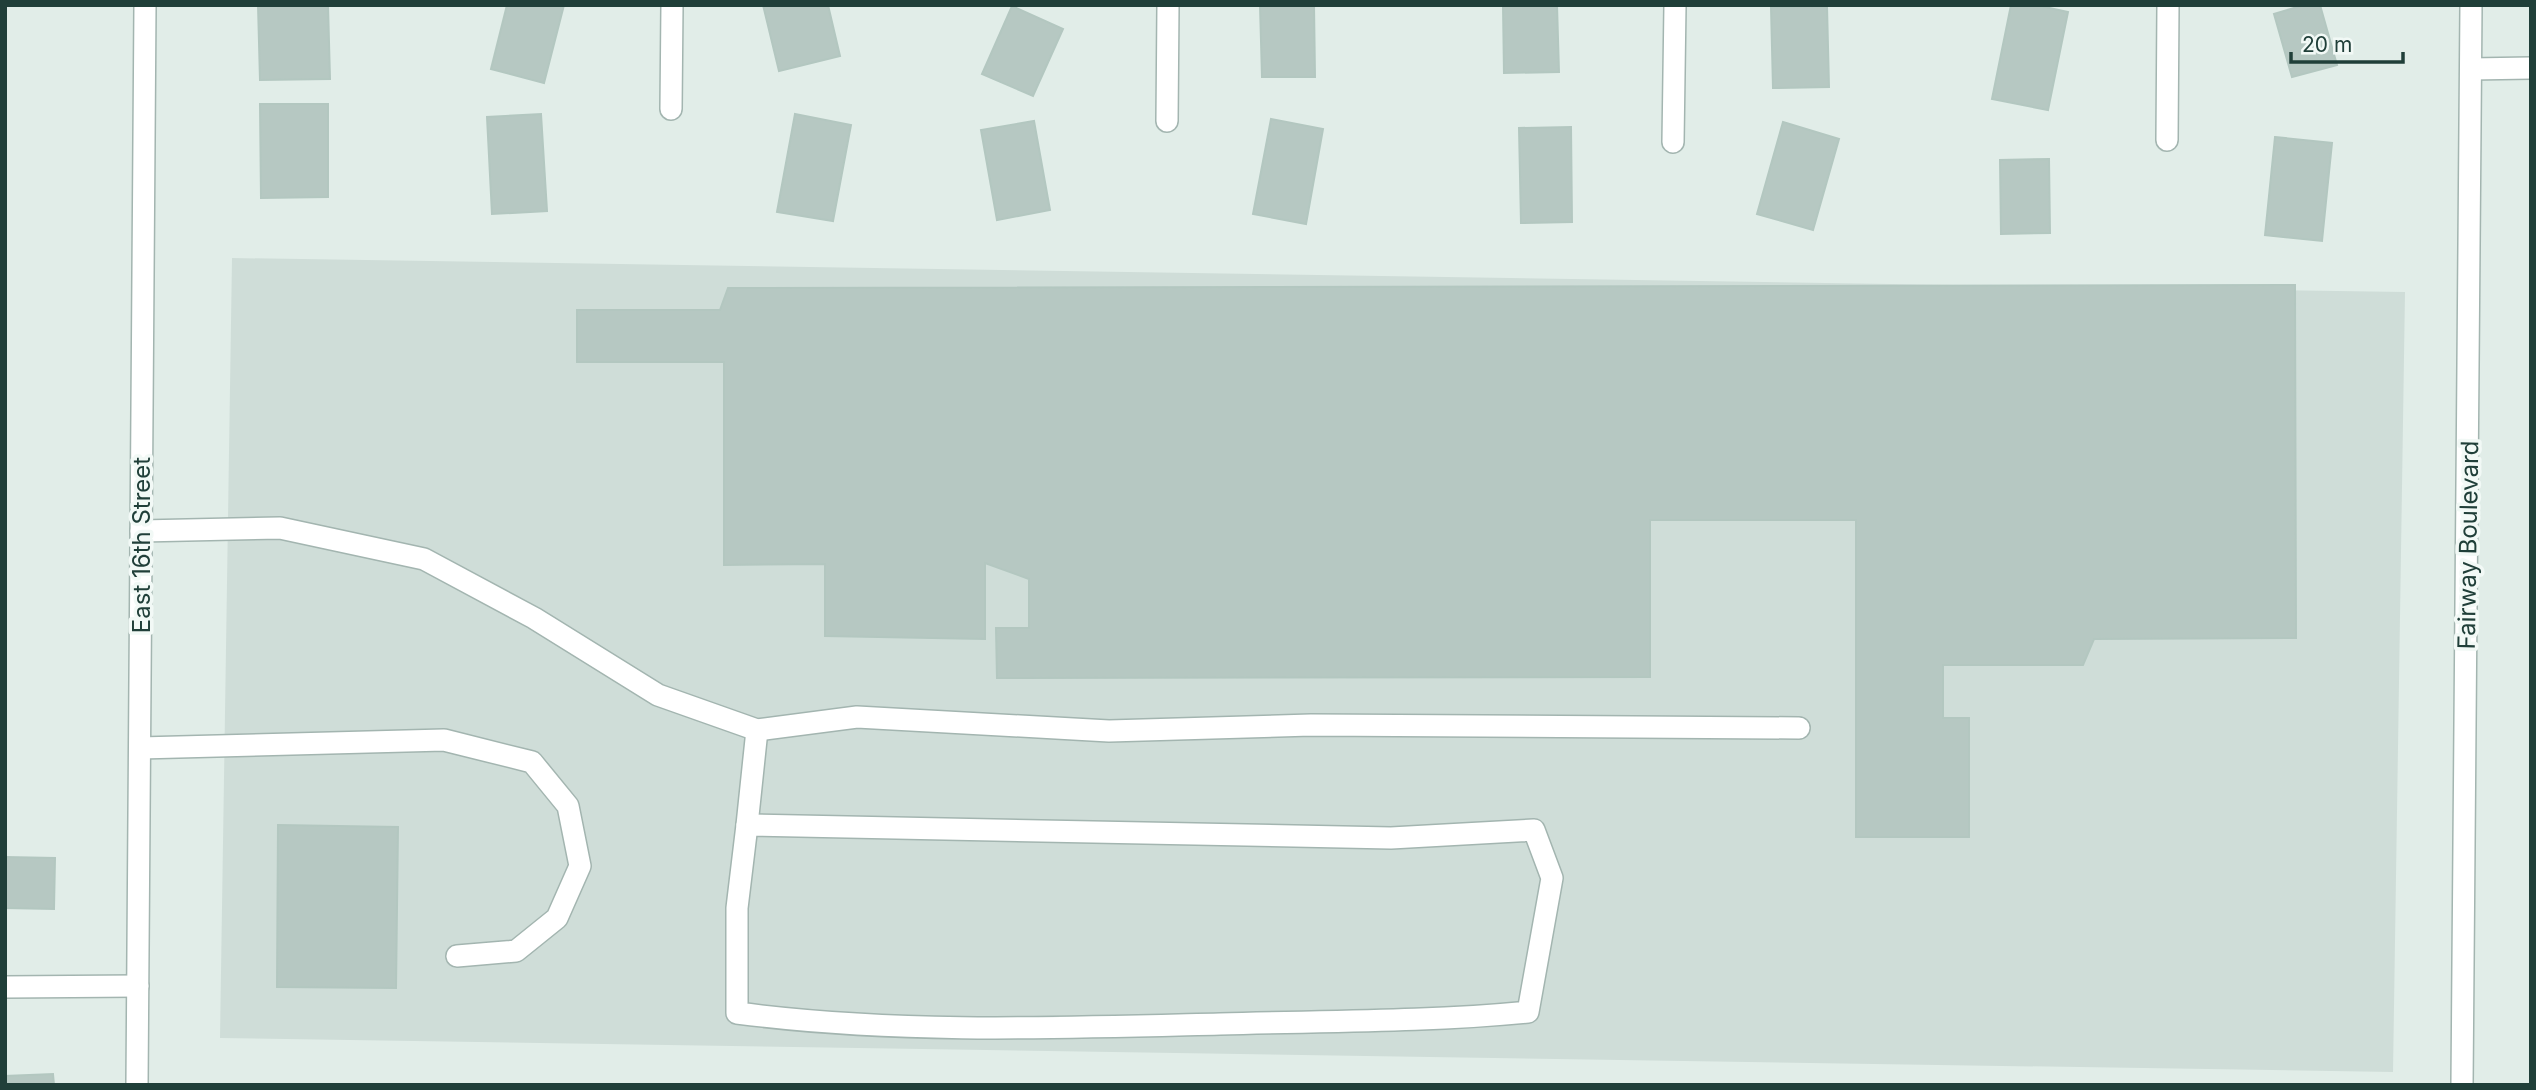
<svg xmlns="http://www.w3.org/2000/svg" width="2536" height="1090" font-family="Inter,sans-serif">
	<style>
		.built { fill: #cfddd8 }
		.building { fill: #b6c8c2; stroke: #b3c7c0; stroke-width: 2 }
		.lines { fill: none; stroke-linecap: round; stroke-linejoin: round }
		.service-casing { stroke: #a3b5b0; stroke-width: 24 }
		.minor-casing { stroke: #a3b5b0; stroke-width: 24 }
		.tertiary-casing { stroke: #a3b5b0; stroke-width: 24 }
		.service { stroke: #fff; stroke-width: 21 }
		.minor { stroke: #fff; stroke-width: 21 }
		.tertiary { stroke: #fff; stroke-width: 21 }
		.labels { text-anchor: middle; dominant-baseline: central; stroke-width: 7; stroke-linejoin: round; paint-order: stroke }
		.street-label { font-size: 24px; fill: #203f39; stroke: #f2f9f6 }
	</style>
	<rect width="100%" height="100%" fill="#e1ede8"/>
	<polygon class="built" points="232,258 2405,292 2393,1072 220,1038"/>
	<g class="building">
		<polygon points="258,5 328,5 330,79 260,80"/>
		<polygon points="507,5 564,5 544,83 491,69"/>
		<polygon points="763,5 828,5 840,56 779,71"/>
		<polygon points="1260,5 1314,5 1315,77 1262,77"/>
		<polygon points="1503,5 1557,5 1559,72 1504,73"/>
		<polygon points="2011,5 2036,5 2068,12 2048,110 1992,99"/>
		<polygon points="2304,5 2320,5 2337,65 2292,77 2274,14"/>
		<polygon points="1012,6 1063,29 1033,96 982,74"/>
		<polygon points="1827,6 1829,87 1773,88 1771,7"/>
		<polygon points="260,104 328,104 328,197 261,198"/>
		<polygon points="541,114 547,211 492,214 487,117"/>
		<polygon points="795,114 851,125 833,221 777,212"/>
		<polygon points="1271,119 1323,129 1306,224 1253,214"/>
		<polygon points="1034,121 1050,210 997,220 981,130"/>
		<polygon points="1783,122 1839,139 1813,230 1757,214"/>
		<polygon points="1571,127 1572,222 1521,223 1519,128"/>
		<polygon points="2275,137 2332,143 2322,241 2265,235"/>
		<polygon points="2049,159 2050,233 2001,234 2000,160"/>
		<polygon points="2295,285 2296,638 2094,639 2083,665 1943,665 1943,718 1969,718 1969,837 1856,837 1856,520 1650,520 1650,677 997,678 996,628 1029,628 1029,579 985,563 985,639 825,636 825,564 724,565 724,362 577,362 577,310 720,310 728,288"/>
		<polygon points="278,825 398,827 396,988 277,987"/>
		<polygon points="5,857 55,858 54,909 5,908"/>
		<polygon points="53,1074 54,1085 5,1085 5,1076"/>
	</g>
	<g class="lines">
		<g class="service-casing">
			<g id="service">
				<polyline points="141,531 280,528 424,559 534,618 658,695 757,730 857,717 1109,731 1311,725 1799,728"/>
				<polyline points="140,748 444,740 532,762 568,806 580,866 557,918 516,951 457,956"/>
				<path d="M747 825 1391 838 1534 830 1552 878 1528 1012C1425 1022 1324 1021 1220 1024 1059 1028 897 1034 737 1013V908Z"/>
				<polyline points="747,825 757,730"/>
			</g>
		</g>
		<g class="minor-casing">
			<g id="minor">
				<polyline points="2471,69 2531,68"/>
				<polyline points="671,109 672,5"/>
				<polyline points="1167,121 1168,5"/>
				<polyline points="2167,140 2168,5"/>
				<polyline points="1673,142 1675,5"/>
				<polyline points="5,987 138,986"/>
			</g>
		</g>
		<g class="tertiary-casing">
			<g id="tertiary">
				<polyline points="137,1085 145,5"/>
				<polyline points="2462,1085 2471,5"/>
			</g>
		</g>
		<use href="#service" class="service"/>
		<use href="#minor" class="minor"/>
		<use href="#tertiary" class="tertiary"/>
	</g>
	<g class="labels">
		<g class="street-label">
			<text transform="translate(141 545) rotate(-90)">East 16th Street</text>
			<text transform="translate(2468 545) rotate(-89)">Fairway Boulevard</text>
		</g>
	</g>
	<rect width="2536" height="1090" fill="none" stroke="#203f39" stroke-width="14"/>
	<path d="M2291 52v10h112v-10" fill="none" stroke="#203f39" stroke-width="3.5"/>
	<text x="2302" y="52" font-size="21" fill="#203f39" stroke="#f2f9f6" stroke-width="5" paint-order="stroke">20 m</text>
</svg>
